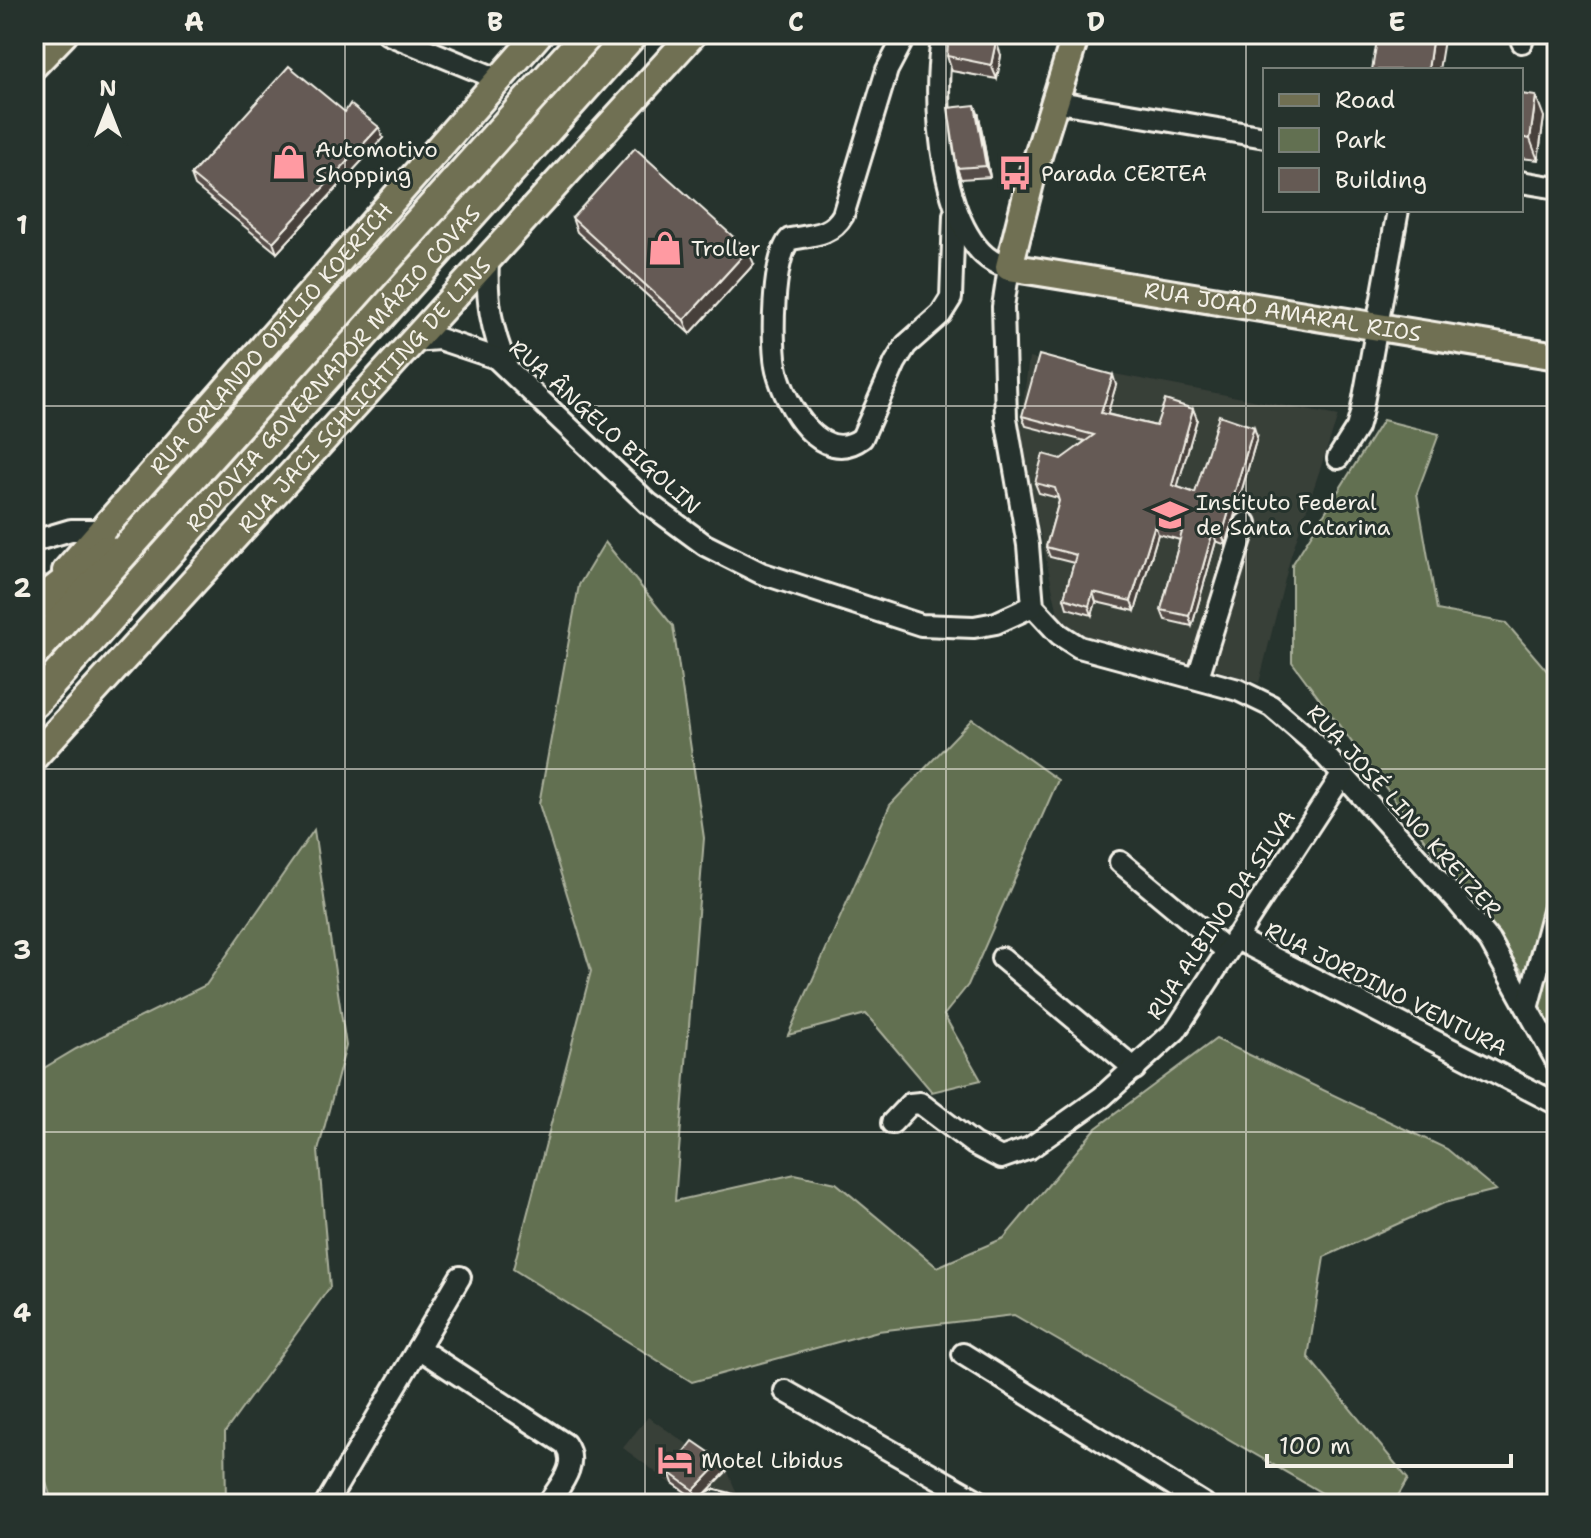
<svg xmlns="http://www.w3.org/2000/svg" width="1591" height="1538" font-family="'Shantell Sans',sans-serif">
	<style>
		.built { fill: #393f39 }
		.green { fill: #627051; stroke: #abb09c; stroke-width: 2 }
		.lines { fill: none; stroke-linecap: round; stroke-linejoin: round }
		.minor-casing { stroke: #f4f1e8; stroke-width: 26 }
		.major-casing { stroke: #f4f1e8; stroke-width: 32 }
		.highway-casing { stroke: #f4f1e8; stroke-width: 36 }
		.minor { stroke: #26332d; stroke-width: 20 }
		.major { stroke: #706f52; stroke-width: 26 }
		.highway { stroke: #706f52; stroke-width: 30 }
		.wall { fill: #574d48; stroke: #f4f1e8; stroke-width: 2 }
		.shaded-wall { fill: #473f3b; stroke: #f4f1e8; stroke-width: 2 }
		.building { fill: #655a54; stroke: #f4f1e8; stroke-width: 2 }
		.grid { fill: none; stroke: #f4f1e8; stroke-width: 2; stroke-opacity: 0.55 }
		.labels { text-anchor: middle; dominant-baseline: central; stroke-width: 6; stroke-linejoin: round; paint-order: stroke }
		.poi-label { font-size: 22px; fill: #f4f1e8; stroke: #26332d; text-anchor: start }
		.street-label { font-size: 22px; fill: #f4f1e8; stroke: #26332d }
		.neatline { fill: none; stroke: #f4f1e8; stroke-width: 3 }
		.grid-label { font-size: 26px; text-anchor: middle; font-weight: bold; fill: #f4f1e8 }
	</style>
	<rect width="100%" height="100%" fill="#26332d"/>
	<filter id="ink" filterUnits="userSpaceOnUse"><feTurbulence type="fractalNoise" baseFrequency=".0125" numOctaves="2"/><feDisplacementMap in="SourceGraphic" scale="16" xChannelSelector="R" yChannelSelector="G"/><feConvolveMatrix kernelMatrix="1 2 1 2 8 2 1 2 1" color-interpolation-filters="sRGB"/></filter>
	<g filter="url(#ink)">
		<g class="built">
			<polygon points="1029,358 1338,416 1291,555 1259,683 1214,669 1215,663 1201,659 1195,667 1184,668 1075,634 1060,623 1019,435"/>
			<polygon points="648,1417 728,1472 741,1504 699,1504 623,1448"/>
		</g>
		<g class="green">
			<polygon points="1383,420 1439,434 1417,493 1437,610 1506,623 1548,672 1557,770 1557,1040 1523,972 1292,662 1292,565"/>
			<polygon points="605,542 673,626 704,838 675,1201 795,1174 836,1183 937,1267 1004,1238 1096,1128 1216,1039 1447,1149 1496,1190 1444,1203 1324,1257 1308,1357 1408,1479 1393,1504 1341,1504 1014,1315 878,1331 692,1382 513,1269 591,971 539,804 579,585"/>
			<polygon points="972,719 1058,780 968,985 944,1015 981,1080 932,1092 866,1014 788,1035 890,805"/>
			<polygon points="314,830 346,1046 318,1151 330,1287 225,1432 226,1504 53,1504 34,1446 34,1074 76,1049 206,985"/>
		</g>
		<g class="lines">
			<g class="minor-casing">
				<g id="minor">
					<polyline points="388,34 498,79"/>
					<path d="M906 34 887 70 843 215C831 236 812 235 790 239 772 258 771 346 777 371 786 406 822 468 862 438L895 363 906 345 941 314 951 298 954 215"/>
					<path d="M944 34C929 87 940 257 1009 267L1003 307 1006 418 1028 545 1033 606 1059 634 1079 647 1238 690 1271 706 1314 743 1456 900 1490 941 1557 1062"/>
					<polyline points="1522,42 1523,34"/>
					<polyline points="1053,101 1265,137"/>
					<polyline points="1521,182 1557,188"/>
					<path d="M488 259C486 299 491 330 507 367"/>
					<polyline points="413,341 439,339 496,358 648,503 705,545 761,573 921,625 974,627 996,623 1033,606"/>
					<polyline points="1338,458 1357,428 1361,414 1398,210"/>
					<polyline points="34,541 71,530 102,530"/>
					<polyline points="1198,677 1246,523"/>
					<polyline points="1120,862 1226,950"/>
					<polyline points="1235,938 1557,1104"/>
					<polyline points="1002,958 1135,1069"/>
					<polyline points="1528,1005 1557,896"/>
					<polyline points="892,1123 910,1104 920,1103 974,1144 1001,1158 1030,1148 1102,1097 1176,1030 1343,774"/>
					<path d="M418 1348 565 1444C580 1465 559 1486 548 1504"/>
					<polyline points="963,1354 1204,1504"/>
					<polyline points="785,1391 984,1504"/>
					<polyline points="326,1504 460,1277"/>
					<polyline points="710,1504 714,1501 726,1504"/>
				</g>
			</g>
			<g class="major-casing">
				<g id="major">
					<path id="s1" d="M1076 34 1032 175 1009 267 1557 356"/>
					<polyline points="34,65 64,34"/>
					<path id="s2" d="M66 571 539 34"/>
					<path id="s3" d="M34 757 693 34"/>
				</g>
			</g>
			<g class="highway-casing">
				<g id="highway">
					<polyline points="34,607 106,551"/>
					<polyline points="34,652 588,34"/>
					<path id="s4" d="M34 702 632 34"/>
				</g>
			</g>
			<use href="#minor" class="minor"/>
			<use href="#major" class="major"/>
			<use href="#highway" class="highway"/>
		</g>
		<g class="wall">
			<polygon points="1001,55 997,79 952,71 947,56"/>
			<polygon points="1521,94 1544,117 1538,160 1521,158"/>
			<polygon points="345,112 383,138 277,253 195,186 191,175"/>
			<polygon points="979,116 990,177 961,179 957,168"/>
			<polygon points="572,218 754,264 690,334 577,232"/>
			<polygon points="1116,385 1107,414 1156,426 1193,409 1197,419 1177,487 1195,493 1257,437 1226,545 1216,541 1192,626 1165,620 1161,610 1180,540 1158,534 1135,611 1096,602 1092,615 1067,608 1064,598 1074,563 1050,557 1046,547 1059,501 1058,498 1039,493 1035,483 1085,441 1026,426 1022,416"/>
			<polygon points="669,1472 726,1472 698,1501 673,1483"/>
		</g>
		<g class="shaded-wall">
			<polygon points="1433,34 1445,34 1439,70 1428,70"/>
			<polygon points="996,41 1001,55 997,79 991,65"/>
			<polygon points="1536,96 1544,117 1538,160 1530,139"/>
			<polygon points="975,105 979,116 990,177 986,166"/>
			<polygon points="379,127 383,138 277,253 273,242"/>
			<polygon points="748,250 754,264 690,334 684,320"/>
			<polygon points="1113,375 1116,385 1105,423 1101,413"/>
			<polygon points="1193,409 1197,419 1175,495 1172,485"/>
			<polygon points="1254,427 1257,437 1226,545 1222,535"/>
			<polygon points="1155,524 1158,534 1135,611 1131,601"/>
			<polygon points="1213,531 1216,541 1192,626 1189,616"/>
			<polygon points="1093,592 1096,602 1092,615 1089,606"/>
			<polygon points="722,1461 726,1472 698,1501 694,1490"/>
		</g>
		<g class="building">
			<polygon points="949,34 961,34 996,41 991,65 947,56"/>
			<polygon points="1378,34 1433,34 1428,70 1372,70"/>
			<polygon points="289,66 345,112 350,104 379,127 273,242 191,175"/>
			<polygon points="1521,94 1536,96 1530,139 1521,137"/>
			<polygon points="975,105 986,166 957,168 948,108"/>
			<polygon points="635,148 748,250 684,320 572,218"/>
			<polygon points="1039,355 1113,375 1101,413 1156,426 1165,400 1193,409 1172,485 1195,493 1219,415 1254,427 1222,535 1213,531 1189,616 1161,610 1182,532 1155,524 1131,601 1093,592 1089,606 1064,598 1076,555 1046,547 1059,501 1055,488 1035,483 1043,454 1061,459 1094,435 1022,416"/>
			<polygon points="693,1441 722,1461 694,1490 669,1472"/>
		</g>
	</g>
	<path class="grid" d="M345 34V1504M645 34V1504M946 34V1504M1246 34V1504M34 406H1557M34 769H1557M34 1132H1557"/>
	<defs>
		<g id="shop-bare" transform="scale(2.76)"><path d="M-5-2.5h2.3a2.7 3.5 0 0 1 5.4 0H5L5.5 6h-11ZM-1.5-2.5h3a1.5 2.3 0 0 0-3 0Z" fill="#ff9aa2" stroke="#26332d" stroke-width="2.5" paint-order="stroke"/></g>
		<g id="bus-bare" transform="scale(2.76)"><path d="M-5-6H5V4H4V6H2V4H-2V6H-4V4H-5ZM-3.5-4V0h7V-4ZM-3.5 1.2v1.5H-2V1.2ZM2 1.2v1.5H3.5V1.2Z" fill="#ff9aa2" stroke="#26332d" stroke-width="2.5" paint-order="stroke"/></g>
		<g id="university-bare" transform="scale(2.76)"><path d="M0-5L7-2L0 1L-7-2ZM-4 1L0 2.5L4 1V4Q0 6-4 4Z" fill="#ff9aa2" stroke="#26332d" stroke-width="2.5" paint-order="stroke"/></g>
		<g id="hotel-bare" transform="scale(2.76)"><path d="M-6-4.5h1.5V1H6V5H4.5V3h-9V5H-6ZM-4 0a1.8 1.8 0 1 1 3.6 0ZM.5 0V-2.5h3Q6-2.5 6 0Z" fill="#ff9aa2" stroke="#26332d" stroke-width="2.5" paint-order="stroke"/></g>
	</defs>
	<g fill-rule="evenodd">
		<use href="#shop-bare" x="289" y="162"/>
		<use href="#bus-bare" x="1015" y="173"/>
		<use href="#shop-bare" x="665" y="248"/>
		<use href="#university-bare" x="1170" y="515"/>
		<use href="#hotel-bare" x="675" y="1460"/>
	</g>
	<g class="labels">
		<g class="poi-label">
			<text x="315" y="149">Automotivo<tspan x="315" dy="25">Shopping</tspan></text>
			<text x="1041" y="173">Parada CERTEA</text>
			<text x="691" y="248">Troller</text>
			<text x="1196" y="502">Instituto Federal<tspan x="1196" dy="25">de Santa Catarina</tspan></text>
			<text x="701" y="1460">Motel Libidus</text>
		</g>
		<g class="street-label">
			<text stroke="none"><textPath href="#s1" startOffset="520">RUA JOÃO AMARAL RIOS</textPath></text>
			<text stroke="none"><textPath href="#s2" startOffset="310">RUA ORLANDO ODÍLIO KOERICH</textPath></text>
			<text stroke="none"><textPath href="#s4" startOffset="448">RODOVIA GOVERNADOR MÁRIO COVAS</textPath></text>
			<text stroke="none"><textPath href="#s3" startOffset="490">RUA JACI SCHLICHTING DE LINS</textPath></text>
			<text transform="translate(605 427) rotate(42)">RUA ÂNGELO BIGOLIN</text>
			<text transform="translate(1404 811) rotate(48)">RUA JOSÉ LINO KRETZER</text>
			<text transform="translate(1221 915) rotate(-56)">RUA ALBINO DA SILVA</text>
			<text transform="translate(1386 989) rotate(27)">RUA JORDINO VENTURA</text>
		</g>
	</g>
	<rect width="1591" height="1538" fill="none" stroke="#26332d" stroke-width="88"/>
	<rect x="1263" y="68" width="260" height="144" fill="#26332d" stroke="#787f78" stroke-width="2"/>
	<rect x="1279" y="94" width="40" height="12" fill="#706f52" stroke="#787f78" stroke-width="2"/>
	<text x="1335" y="108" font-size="24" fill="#f4f1e8">Road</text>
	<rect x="1279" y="128" width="40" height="24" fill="#627051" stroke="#787f78" stroke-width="2"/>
	<text x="1335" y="148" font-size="24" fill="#f4f1e8">Park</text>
	<rect x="1279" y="168" width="40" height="24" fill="#655a54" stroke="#787f78" stroke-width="2"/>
	<text x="1335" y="188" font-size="24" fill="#f4f1e8">Building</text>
	<g transform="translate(108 108)" stroke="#26332d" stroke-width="6" paint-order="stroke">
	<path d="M0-6L14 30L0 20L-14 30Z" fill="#f4f1e8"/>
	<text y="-12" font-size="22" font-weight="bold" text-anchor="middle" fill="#f4f1e8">N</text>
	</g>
	<path d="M1267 1454v12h244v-12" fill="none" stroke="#f4f1e8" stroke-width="4"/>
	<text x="1279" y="1454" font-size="24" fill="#f4f1e8" stroke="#26332d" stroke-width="6" paint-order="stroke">100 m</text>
	<rect x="44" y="44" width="1503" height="1450" class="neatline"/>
	<g class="grid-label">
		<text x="194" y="31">A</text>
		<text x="495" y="31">B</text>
		<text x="796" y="31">C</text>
		<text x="1096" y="31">D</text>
		<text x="1397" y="31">E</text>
		<text x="22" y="234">1</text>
		<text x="22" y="597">2</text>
		<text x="22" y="959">3</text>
		<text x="22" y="1322">4</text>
	</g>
</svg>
